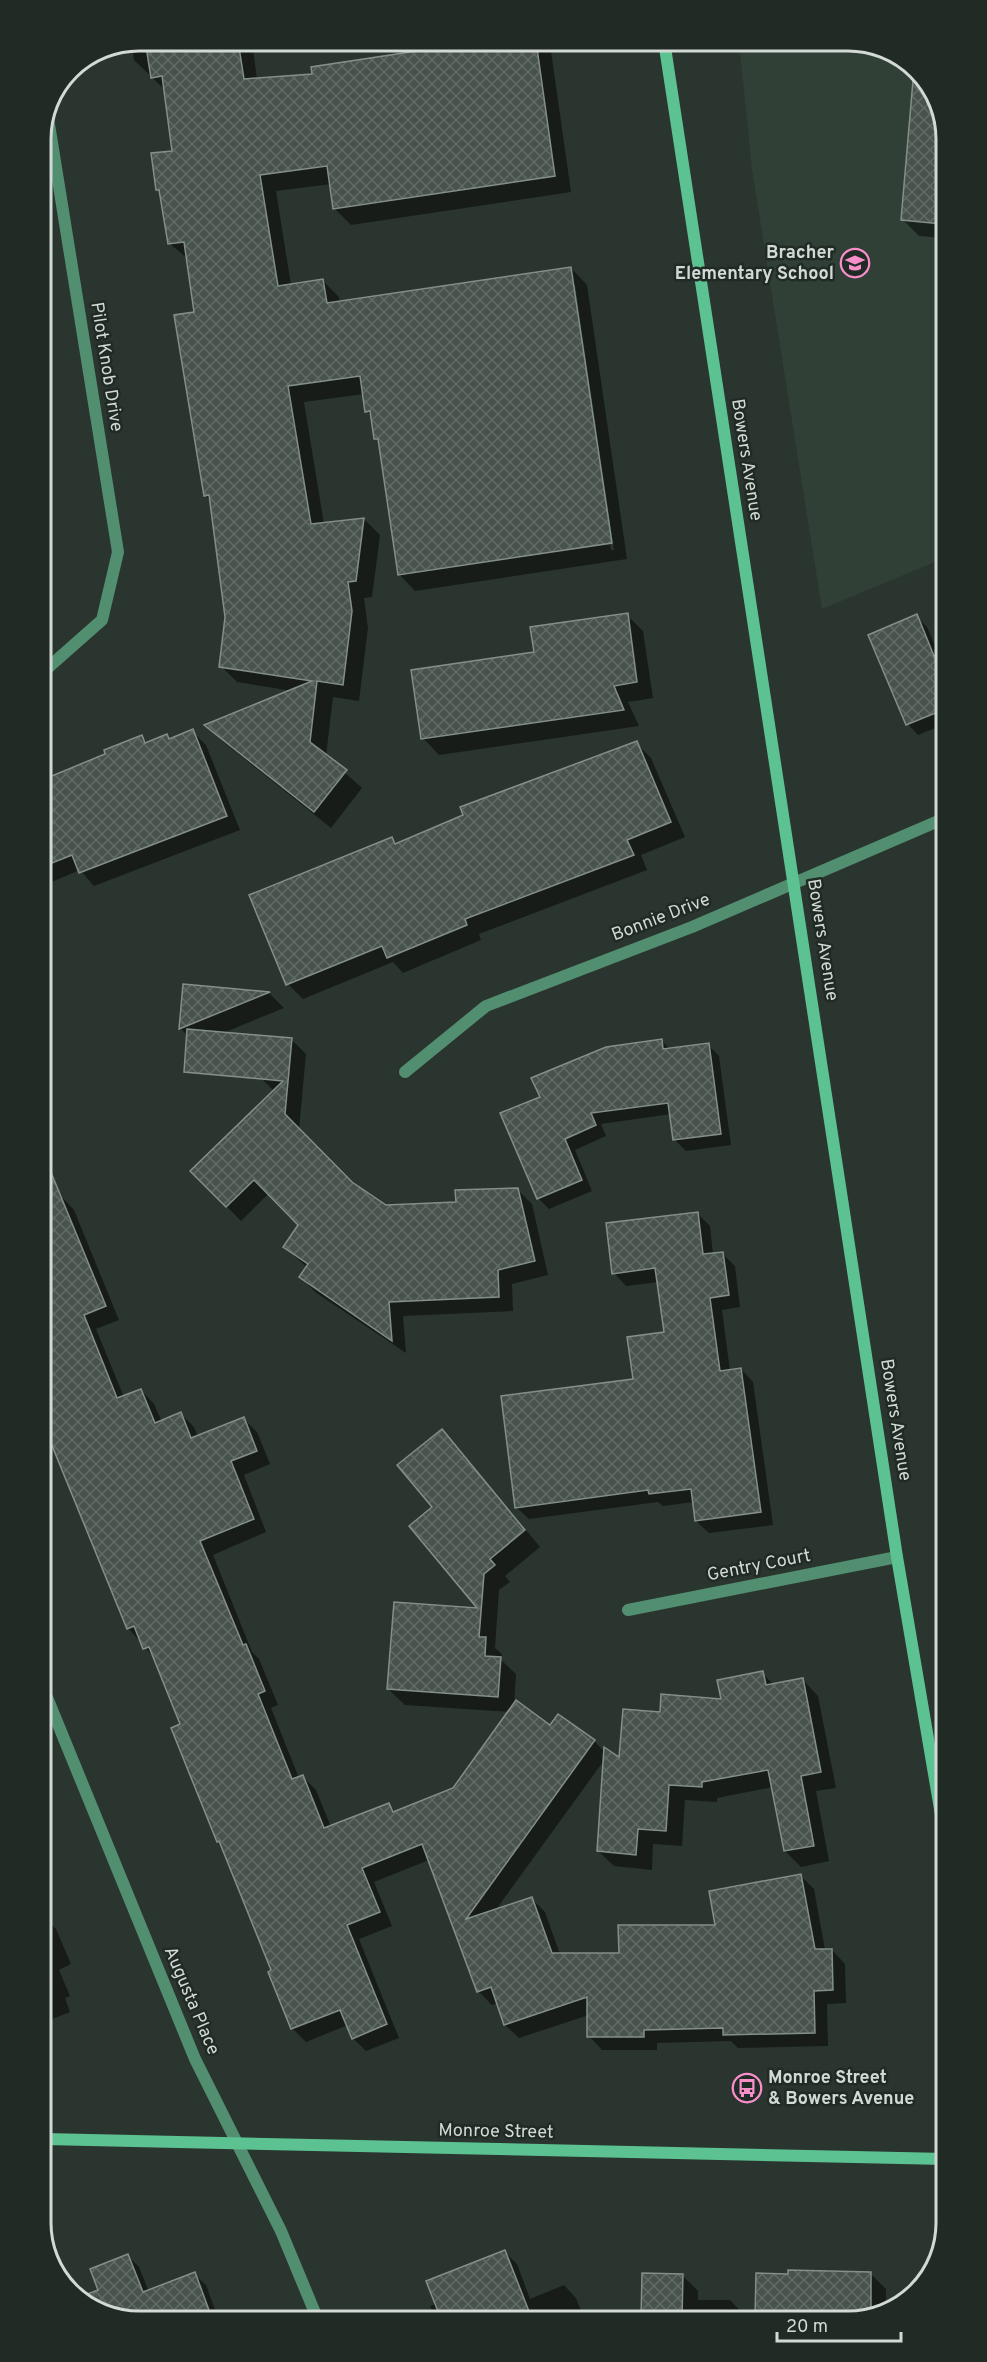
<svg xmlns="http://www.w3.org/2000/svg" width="987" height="2362" font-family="Overpass,sans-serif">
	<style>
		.built { fill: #304037 }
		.shadow { fill: #0007; fill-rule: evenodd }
		.building { fill: url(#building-cross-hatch); stroke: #838f88; stroke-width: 1.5 }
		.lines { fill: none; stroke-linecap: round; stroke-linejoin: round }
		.street { stroke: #528e70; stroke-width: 12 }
		.secondary { stroke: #5cc292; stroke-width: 12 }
		.labels { text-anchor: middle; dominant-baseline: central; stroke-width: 5; stroke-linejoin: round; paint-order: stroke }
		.poi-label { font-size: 18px; font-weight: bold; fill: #d3dad6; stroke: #212b25; text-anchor: end }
		.street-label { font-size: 18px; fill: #d3dad6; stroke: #212b25 }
		.rim { fill: none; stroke: #d3dad6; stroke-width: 3 }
	</style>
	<defs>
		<pattern id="building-cross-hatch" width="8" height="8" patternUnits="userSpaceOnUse" patternTransform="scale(1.5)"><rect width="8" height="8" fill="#49534d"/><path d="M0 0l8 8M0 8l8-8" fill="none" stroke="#626b66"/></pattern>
	</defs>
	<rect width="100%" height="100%" fill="#2b352f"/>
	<polygon class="built" points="739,41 854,41 908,61 941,108 942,559 822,609 752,169"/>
	<g class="shadow">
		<path d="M140 40 252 41 257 79 314 75 313 68 496 41H541L551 51 571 192 351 225 335 209 331 184 276 191 291 285 323 281 339 297 340 303 571 268 587 285 627 559 415 591 399 574 380 443 376 438 372 417 367 411 364 394 304 402 324 524 364 519 380 535 372 597 364 598 368 628 359 701 333 697 326 756 362 788 331 828 222 741 207 725 292 691 237 682 221 666 227 617 212 502 205 495 195 313 188 259 169 243 162 194 157 189 174 152 165 90 134 60 132 44ZM572 285H575L614 550H611Z"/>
		<polygon points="916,72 941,108 942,238 919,236 903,220"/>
		<polygon points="942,292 942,366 938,362"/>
		<polygon points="627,615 643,631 653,698 628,702 639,726 439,755 423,738 535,653"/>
		<polygon points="916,616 927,627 939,655 943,654 943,725 918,735 908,724"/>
		<polygon points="192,731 206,745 240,830 94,886 80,870 42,886 42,774 48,780 107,755 141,737 148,743 166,735 171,740"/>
		<polygon points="636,743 651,758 685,837 641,855 647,870 479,934 481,940 403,973 393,962 303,999 288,984 392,839 398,845"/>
		<polygon points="943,951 943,991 937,952"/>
		<polygon points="184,986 269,993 284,1008 196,1044 180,1028"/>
		<polygon points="291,1039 306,1054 299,1130 352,1183 386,1207 457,1203 517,1189 532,1204 548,1275 512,1284 513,1311 403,1316 406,1353 315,1292 301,1277 307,1267 284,1247 300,1224 269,1193 241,1221 192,1171 275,1092 261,1078"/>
		<polygon points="661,1040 671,1050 708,1045 719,1056 731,1145 686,1151 675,1140 671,1114 601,1124 606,1136 575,1150 592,1191 549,1209 538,1198 542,1098"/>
		<polygon points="43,1181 53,1199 61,1196 74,1210 119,1320 96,1329 124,1397 141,1390 154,1404 162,1422 181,1414 194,1427 198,1437 244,1419 257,1432 270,1464 244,1475 266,1532 213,1555 252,1652 259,1659 278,1705 271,1708 299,1778 303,1777 316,1790 331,1827 389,1805 396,1812 454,1789 510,1712 405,1705 388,1689 480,1610 434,1507 441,1431 457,1447 540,1547 505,1576 510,1582 499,1590 495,1648 502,1654 501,1660 516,1674 514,1706 550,1727 594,1741 605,1752 621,1760 662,1713 722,1700 762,1673 774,1685 803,1680 818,1696 836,1788 816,1791 829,1861 801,1867 785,1851 773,1787 717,1798 717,1802 685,1800 682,1846 653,1844 652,1870 614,1866 598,1851 605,1759 495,1911 532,1899 545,1912 560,1954 620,1954 717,1926 800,1875 814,1889 825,1950 832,1950 845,1964 846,2003 827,2004 828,2046 738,2048 731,2041 657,2043 657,2050 602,2050 589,2036 589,2015 519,2038 505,2025 498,2003 492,2005 478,1991 429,1860 374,1882 392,1926 359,1939 399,2038 366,2051 353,2038 348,2025 306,2042 292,2028 182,1725 155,1659 128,1628 44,1422"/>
		<polygon points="697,1213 710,1226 713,1254 722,1253 735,1266 740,1307 722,1310 730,1371 741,1369 753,1382 773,1525 709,1533 696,1521 694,1502 663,1506 658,1502 529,1519 516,1507 634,1381 666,1333 659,1282 626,1286 614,1273"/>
		<polygon points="45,1911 50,1923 56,1929 71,1964 59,1970 70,1996 65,1998 70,2012 45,2022"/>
		<polygon points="505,2252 517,2264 530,2299 564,2285 576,2298 584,2318 436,2319 430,2306 436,2304"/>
		<polygon points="128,2256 139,2267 149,2292 194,2274 206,2285 219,2321 133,2321 79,2301 78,2299 100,2291"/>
		<polygon points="870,2273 886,2289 886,2305 890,2309 879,2316 756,2317 757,2275"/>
		<polygon points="682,2275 698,2291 698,2300 730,2300 746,2317 643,2318"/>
	</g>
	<g class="building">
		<polygon points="145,40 238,41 244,79 312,74 311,67 483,41 536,41 555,176 333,209 327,166 260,175 278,286 323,279 327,303 571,267 612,543 398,575 378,439 374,439 370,411 365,412 360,376 288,386 311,524 364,518 356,581 348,582 352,611 343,685 317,681 310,742 347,770 314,812 204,725 312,681 219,667 225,617 209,495 204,496 174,315 194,312 184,242 168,244 159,190 156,190 151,153 172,151 162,76 151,78"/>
		<polygon points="914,69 941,108 942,224 901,220"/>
		<polygon points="628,613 637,682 614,686 624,710 421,739 411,670 534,652 530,627"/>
		<polygon points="917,614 934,656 943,652 943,710 906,725 868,635"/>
		<polygon points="193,729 227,816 79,873 72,855 42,867 42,780 105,754 104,750 142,735 145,743 167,734 169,739"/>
		<polygon points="637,741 671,822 627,840 634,855 465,919 467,925 387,958 382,946 286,985 249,895 392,837 395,844 463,815 460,807"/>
		<polygon points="183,984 270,992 179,1029"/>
		<polygon points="187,1029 292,1038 285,1114 352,1182 386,1205 456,1202 455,1190 518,1188 535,1261 498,1270 499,1297 389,1302 392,1341 299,1277 308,1264 283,1247 298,1225 254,1180 226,1207 190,1171 283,1081 184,1072"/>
		<polygon points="662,1039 663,1049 709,1043 721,1134 673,1140 668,1103 591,1113 596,1125 565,1139 582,1180 537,1199 500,1113 540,1097 531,1078 606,1047"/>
		<polygon points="43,1153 106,1306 84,1315 117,1398 141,1389 155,1423 181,1412 191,1438 244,1417 257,1451 231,1461 254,1519 200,1541 243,1645 246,1644 265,1691 258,1694 292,1779 303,1775 324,1828 389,1803 393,1812 453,1788 516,1700 550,1725 558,1714 595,1740 466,1919 532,1897 552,1953 619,1953 618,1925 715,1925 709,1891 801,1874 815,1949 832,1949 833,1990 814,1991 815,2033 723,2035 723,2028 644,2030 644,2037 587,2037 587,1997 504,2025 491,1987 477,1992 422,1844 362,1868 380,1912 347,1925 387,2024 352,2039 340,2010 291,2029 268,1972 271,1970 219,1841 217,1842 171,1728 180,1724 149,1647 143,1649 134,1626 127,1629 44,1426"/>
		<polygon points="698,1212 703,1254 723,1252 729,1295 710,1298 720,1371 741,1368 761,1512 695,1521 691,1489 649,1494 648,1490 515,1508 501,1396 633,1379 627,1337 664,1332 655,1268 612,1274 606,1223"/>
		<polygon points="442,1429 525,1530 490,1559 495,1565 484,1574 479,1637 486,1637 485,1656 501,1657 498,1697 387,1689 394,1602 477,1608 409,1526 432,1507 397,1465"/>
		<polygon points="763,1671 766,1685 803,1678 821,1772 801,1776 814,1846 784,1851 768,1770 702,1782 702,1787 669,1785 666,1831 638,1829 636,1855 597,1851 604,1747 619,1757 623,1709 660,1712 661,1694 721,1699 717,1680"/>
		<polygon points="505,2250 532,2319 441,2319 426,2281"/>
		<polygon points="128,2254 143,2292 195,2272 213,2321 133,2321 79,2301 77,2298 98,2290 90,2269"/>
		<polygon points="788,2270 871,2272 871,2316 755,2317 756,2273 788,2274"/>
		<polygon points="642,2273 683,2274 682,2318 641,2318"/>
	</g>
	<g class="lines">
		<g class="street">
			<polyline points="42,673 102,620 118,552 48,118"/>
			<polyline points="405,1072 486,1006 692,927 943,819"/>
			<polyline points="628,1610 897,1557"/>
			<polyline points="44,1690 195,2059 281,2231 318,2320"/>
		</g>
		<g class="secondary">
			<polyline points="664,41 897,1557 946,1844"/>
			<polyline points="45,2139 946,2159"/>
		</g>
	</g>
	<defs>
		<g id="school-ring" transform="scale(1.5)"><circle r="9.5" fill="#212b25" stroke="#f98fca" stroke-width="1.5"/><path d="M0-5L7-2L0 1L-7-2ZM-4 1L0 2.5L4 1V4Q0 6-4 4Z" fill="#f98fca"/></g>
		<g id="bus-ring" transform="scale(1.5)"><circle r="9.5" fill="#212b25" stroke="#f98fca" stroke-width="1.5"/><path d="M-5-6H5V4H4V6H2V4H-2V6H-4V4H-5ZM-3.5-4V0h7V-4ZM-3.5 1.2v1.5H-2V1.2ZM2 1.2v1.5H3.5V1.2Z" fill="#f98fca"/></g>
	</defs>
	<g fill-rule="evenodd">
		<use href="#school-ring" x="855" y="263"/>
		<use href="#bus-ring" x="747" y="2088"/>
	</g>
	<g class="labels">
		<g class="poi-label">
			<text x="834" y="253">Bracher<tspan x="834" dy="21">Elementary School</tspan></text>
			<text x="768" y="2078" text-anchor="start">Monroe Street<tspan x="768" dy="21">&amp; Bowers Avenue</tspan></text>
		</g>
		<g class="street-label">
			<text transform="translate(106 367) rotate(81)">Pilot Knob Drive</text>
			<text transform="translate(746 460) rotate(81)">Bowers Avenue</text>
			<text transform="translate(661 918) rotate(-21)">Bonnie Drive</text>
			<text transform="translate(822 940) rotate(81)">Bowers Avenue</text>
			<text transform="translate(895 1420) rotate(81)">Bowers Avenue</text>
			<text transform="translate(759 1566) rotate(-11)">Gentry Court</text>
			<text transform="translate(191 2001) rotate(67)">Augusta Place</text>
			<text transform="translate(496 2132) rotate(1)">Monroe Street</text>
		</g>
	</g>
	<path d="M0 0H987V2362H0ZM139 51H848A88 88 0 0 1 936 139V2223A88 88 0 0 1 848 2311H139A88 88 0 0 1 51 2223V139A88 88 0 0 1 139 51Z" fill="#212b25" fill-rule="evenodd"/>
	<path class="rim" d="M139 51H848A88 88 0 0 1 936 139V2223A88 88 0 0 1 848 2311H139A88 88 0 0 1 51 2223V139A88 88 0 0 1 139 51Z"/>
	<path d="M777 2332v9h124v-9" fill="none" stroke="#d3dad6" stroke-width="3"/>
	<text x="786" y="2332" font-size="18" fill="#d3dad6" stroke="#212b25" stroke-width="4.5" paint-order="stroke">20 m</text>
</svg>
